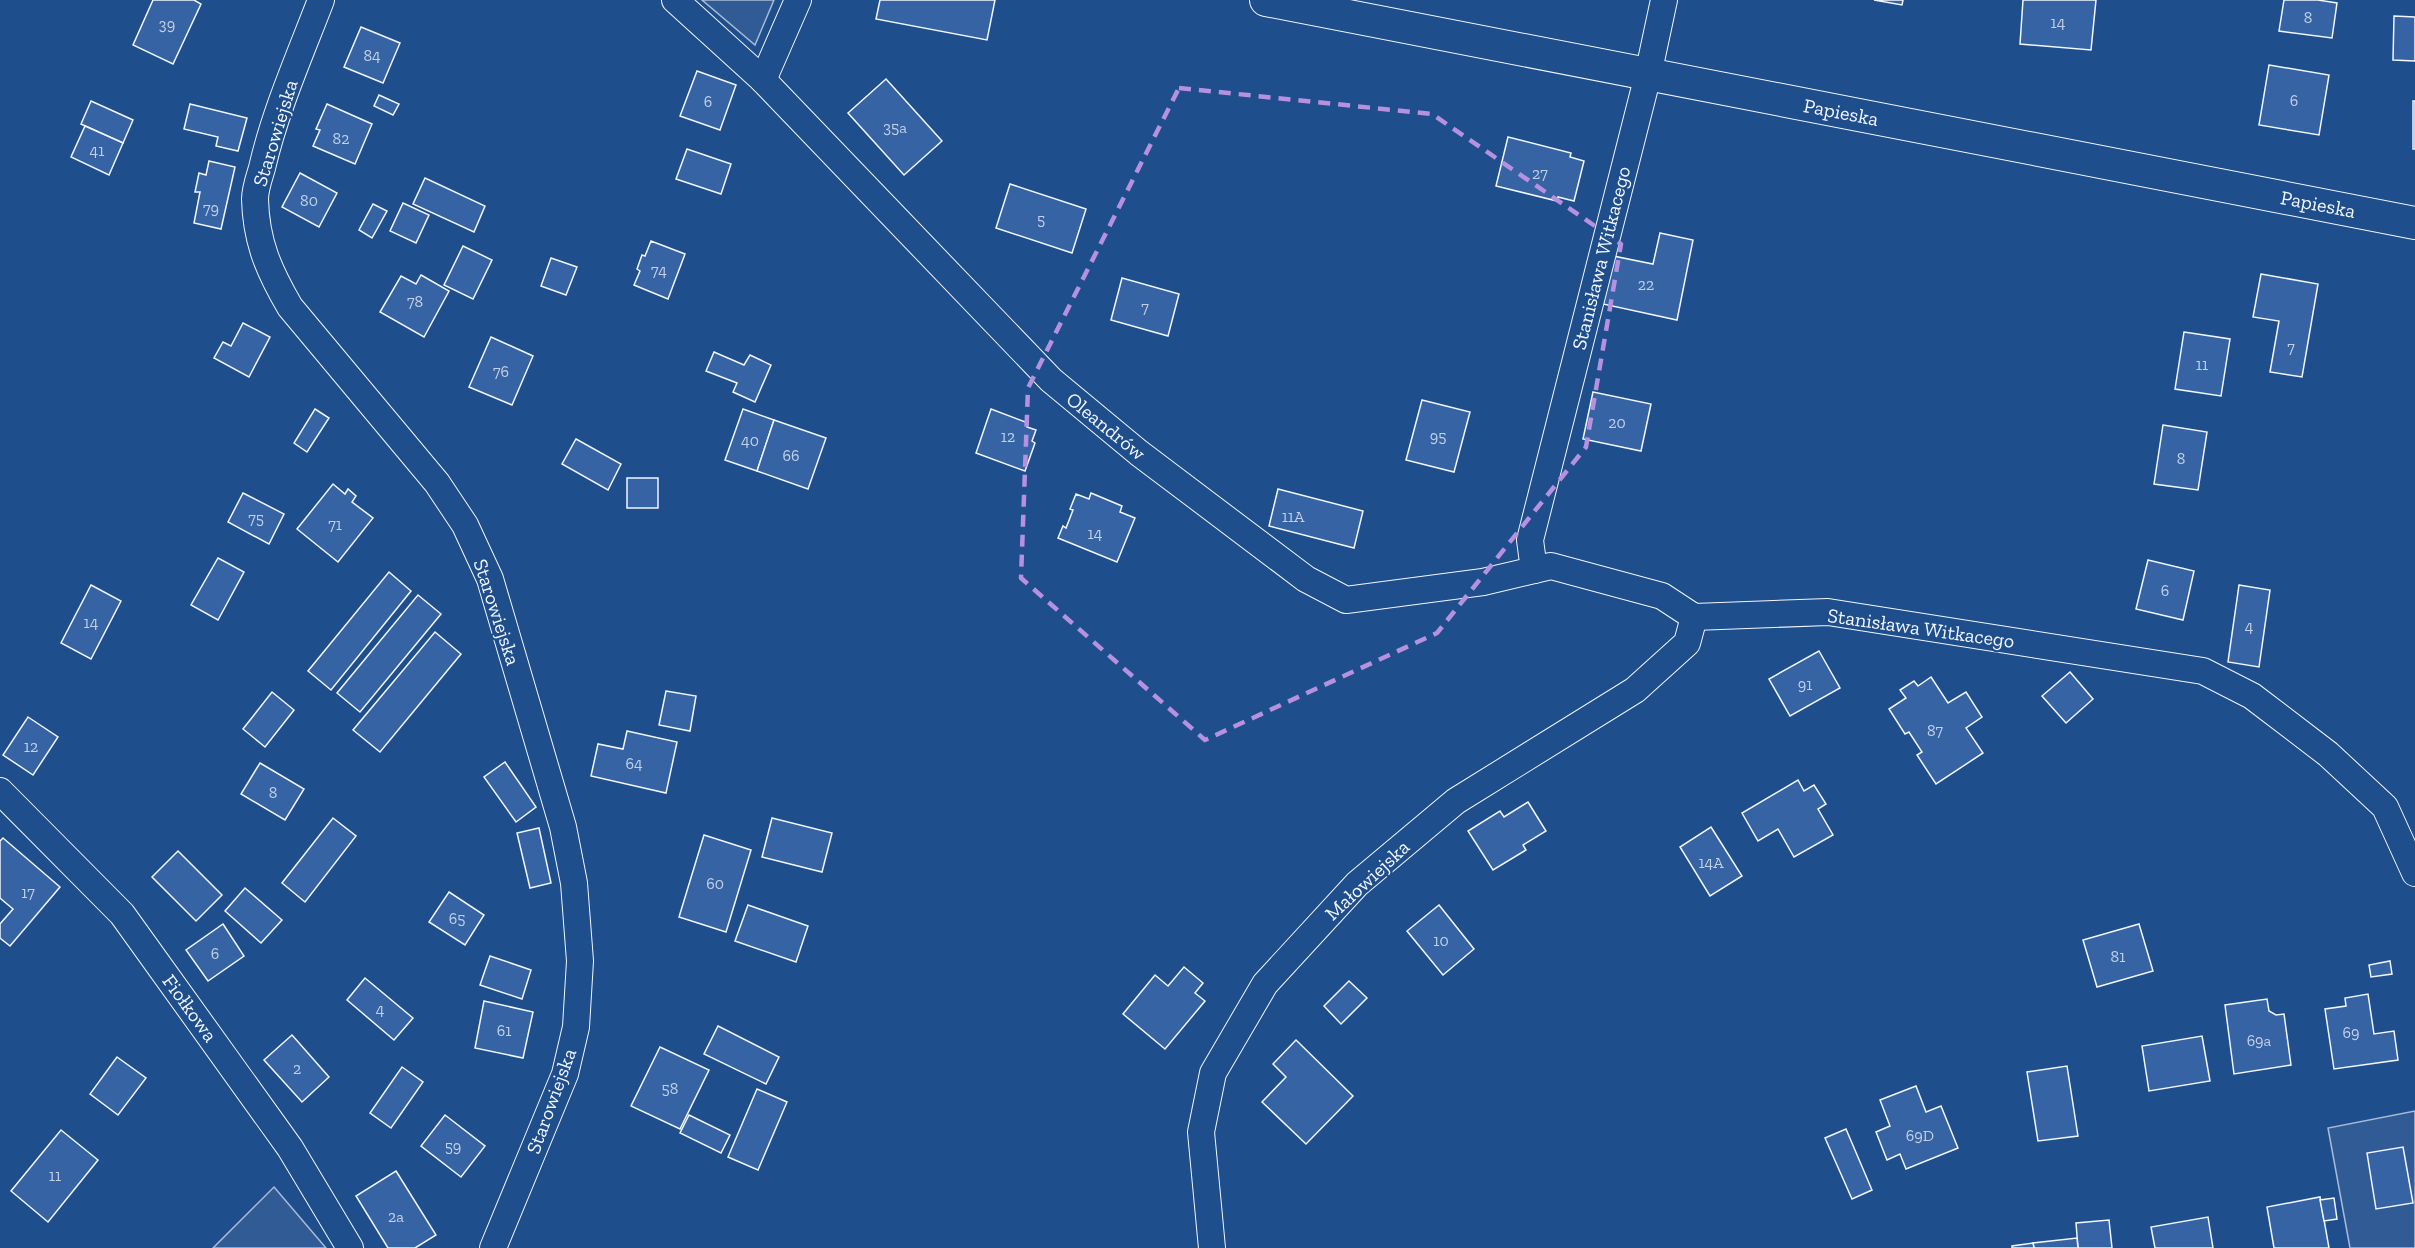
<svg xmlns="http://www.w3.org/2000/svg" width="2415" height="1248" font-family="'Zilla Slab',serif">
	<style>
		.built { fill: #305b95; stroke: #a8bbd7; stroke-width: 1.5 }
		.building { fill: #3563a3; stroke: #f2f6ff; stroke-width: 1.5 }
		.lines { fill: none; stroke-linecap: round; stroke-linejoin: round }
		.minor-casing { stroke: #f2f6ff; stroke-width: 28 }
		.tertiary-casing { stroke: #f2f6ff; stroke-width: 34 }
		.minor { stroke: #1f4e8c; stroke-width: 26 }
		.tertiary { stroke: #1f4e8c; stroke-width: 32 }
		.marked { fill: none; stroke: #b691df; stroke-width: 4.5; stroke-dasharray: 12 8; stroke-linejoin: round }
		.labels { text-anchor: middle; dominant-baseline: central; stroke-width: 4.5; stroke-linejoin: round; paint-order: stroke }
		.number-label { font-size: 16px; fill: #c3d1e8 }
		.street-label { font-size: 20px; fill: #f2f6ff; stroke: #1f4e8c }
	</style>
	<rect width="100%" height="100%" fill="#1f4e8c"/>
	<g class="built">
		<polygon points="702,0 774,0 755,45"/>
		<polygon points="2415,1111 2415,1248 2350,1248 2328,1128"/>
		<polygon points="274,1187 326,1248 213,1248"/>
	</g>
	<g class="building">
		<polygon points="153,0 194,0 201,4 173,64 133,45"/>
		<polygon points="880,0 995,0 987,40 876,19"/>
		<polygon points="1874,0 1903,0 1902,5"/>
		<polygon points="2023,0 2096,0 2091,50 2020,44"/>
		<polygon points="2284,0 2318,0 2337,3 2332,38 2279,31"/>
		<polygon points="2394,16 2415,17 2415,61 2393,60"/>
		<polygon points="361,27 400,43 383,83 344,67"/>
		<polygon points="2269,65 2329,75 2319,135 2259,125"/>
		<polygon points="697,71 736,85 720,130 680,116"/>
		<polygon points="886,79 942,141 904,175 848,113"/>
		<polygon points="379,95 399,104 393,115 374,106"/>
		<polygon points="91,101 133,120 123,143 81,124"/>
		<rect x="2413" y="101" width="2" height="48"/>
		<polygon points="190,104 247,118 238,151 216,146 218,137 184,129"/>
		<polygon points="327,104 372,124 355,164 313,146 320,130 316,129"/>
		<polygon points="85,126 123,143 109,175 71,157"/>
		<polygon points="1508,137 1571,153 1570,157 1584,161 1574,201 1558,197 1557,201 1496,186"/>
		<polygon points="687,149 731,164 721,194 676,179"/>
		<polygon points="209,161 235,167 221,229 194,223 200,192 195,192 199,173 206,175"/>
		<polygon points="300,173 337,193 319,227 282,207"/>
		<polygon points="425,178 485,206 474,232 413,204"/>
		<polygon points="1010,184 1086,209 1072,253 996,228"/>
		<polygon points="403,203 429,215 416,243 390,231"/>
		<polygon points="373,204 387,211 372,238 359,230"/>
		<polygon points="1660,233 1693,240 1677,320 1603,304 1613,256 1653,264"/>
		<polygon points="651,241 685,254 668,299 634,285 640,271 637,269 642,255 645,256"/>
		<polygon points="463,246 492,260 473,299 444,285"/>
		<polygon points="551,258 577,267 566,295 541,286"/>
		<polygon points="2261,274 2318,284 2302,377 2270,372 2279,321 2253,317"/>
		<polygon points="421,275 449,291 424,337 380,312 401,276 416,284"/>
		<polygon points="1122,278 1179,294 1168,336 1111,320"/>
		<polygon points="243,323 270,337 249,377 214,358 223,342 231,346"/>
		<polygon points="2184,332 2230,339 2221,396 2175,389"/>
		<polygon points="491,337 533,356 512,405 469,387"/>
		<polygon points="714,352 744,365 750,355 771,365 755,402 733,392 737,383 706,371"/>
		<polygon points="1593,392 1651,404 1641,451 1583,439"/>
		<polygon points="1422,400 1470,412 1454,472 1406,460"/>
		<polygon points="315,409 329,418 307,452 294,443"/>
		<polygon points="743,409 774,420 757,471 725,460"/>
		<polygon points="991,409 1028,423 1027,427 1036,430 1032,441 1035,443 1025,471 976,453"/>
		<polygon points="774,420 826,438 808,489 757,471"/>
		<polygon points="2163,425 2207,432 2198,490 2154,484"/>
		<polygon points="576,439 621,464 608,490 562,464"/>
		<rect x="627" y="478" width="31" height="30"/>
		<polygon points="333,484 345,494 348,489 356,496 352,502 373,518 338,562 297,529"/>
		<polygon points="1278,489 1363,511 1354,548 1269,526"/>
		<polygon points="243,493 284,514 269,544 228,522"/>
		<polygon points="1091,493 1122,506 1120,512 1135,518 1117,562 1058,538 1063,526 1066,528 1073,510 1070,509 1076,494 1089,499"/>
		<polygon points="218,558 244,572 218,620 191,605"/>
		<polygon points="2148,560 2194,571 2183,620 2136,609"/>
		<polygon points="389,572 411,591 331,690 308,671"/>
		<polygon points="91,585 121,601 91,659 61,643"/>
		<polygon points="2239,585 2270,590 2259,667 2228,662"/>
		<polygon points="418,595 441,614 360,712 337,693"/>
		<polygon points="435,632 461,654 380,752 353,730"/>
		<polygon points="1819,651 1840,688 1790,716 1769,679"/>
		<polygon points="2070,672 2093,699 2066,723 2042,696"/>
		<polygon points="1931,677 1948,703 1966,692 1982,717 1966,728 1983,753 1936,784 1917,755 1922,752 1909,732 1905,734 1889,709 1906,698 1900,690 1914,681 1918,686"/>
		<polygon points="666,691 696,696 690,731 659,725"/>
		<polygon points="272,692 294,710 265,747 243,729"/>
		<polygon points="28,717 58,737 33,775 3,755"/>
		<polygon points="627,731 677,742 666,793 591,776 598,744 623,749"/>
		<polygon points="505,762 536,807 516,822 484,777"/>
		<polygon points="260,763 304,789 285,820 241,794"/>
		<polygon points="1798,780 1804,791 1814,785 1826,804 1818,809 1833,835 1794,857 1778,829 1758,841 1742,813"/>
		<polygon points="1528,802 1546,831 1523,845 1526,850 1493,870 1468,831 1500,811 1504,817"/>
		<polygon points="333,818 356,836 305,902 282,883"/>
		<polygon points="772,818 832,833 822,872 762,857"/>
		<polygon points="1711,827 1742,876 1710,896 1680,847"/>
		<polygon points="539,828 551,883 530,888 517,833"/>
		<polygon points="704,835 751,850 726,932 679,917"/>
		<polygon points="3,838 60,887 10,946 0,938 0,924 13,909 0,898 0,841"/>
		<polygon points="178,851 222,895 196,921 152,877"/>
		<polygon points="245,888 282,920 261,943 225,911"/>
		<polygon points="449,892 484,915 465,945 429,922"/>
		<polygon points="748,905 808,926 796,962 735,941"/>
		<polygon points="1439,905 1474,949 1443,975 1407,931"/>
		<polygon points="223,924 244,956 208,981 186,950"/>
		<polygon points="2139,924 2153,971 2097,987 2083,940"/>
		<polygon points="490,956 531,970 522,999 480,985"/>
		<polygon points="2390,961 2392,974 2371,977 2369,965"/>
		<polygon points="1184,967 1203,983 1195,993 1205,1001 1165,1049 1123,1014 1155,975 1168,986"/>
		<polygon points="365,978 413,1018 394,1040 347,1000"/>
		<polygon points="1349,981 1367,998 1341,1024 1324,1006"/>
		<polygon points="2368,994 2374,1034 2394,1031 2398,1060 2334,1069 2325,1009 2346,1006 2345,998"/>
		<polygon points="2267,999 2269,1011 2276,1015 2284,1014 2291,1065 2234,1074 2225,1005"/>
		<polygon points="484,1001 533,1012 523,1058 475,1048"/>
		<polygon points="718,1026 779,1057 766,1084 704,1054"/>
		<polygon points="292,1035 329,1077 302,1102 264,1060"/>
		<polygon points="2202,1036 2210,1081 2149,1091 2142,1046"/>
		<polygon points="1296,1040 1353,1096 1306,1144 1262,1102 1286,1077 1273,1064"/>
		<polygon points="660,1047 709,1070 680,1129 631,1106"/>
		<polygon points="117,1057 146,1078 118,1115 90,1094"/>
		<polygon points="2067,1066 2078,1136 2038,1141 2027,1072"/>
		<polygon points="402,1067 423,1082 391,1128 370,1113"/>
		<polygon points="1916,1086 1926,1112 1941,1106 1958,1148 1906,1169 1900,1154 1887,1160 1876,1132 1890,1126 1880,1100"/>
		<polygon points="757,1089 787,1102 758,1170 728,1157"/>
		<polygon points="445,1115 485,1146 461,1177 421,1146"/>
		<polygon points="689,1115 730,1135 721,1153 680,1133"/>
		<polygon points="1846,1129 1872,1190 1852,1199 1825,1138"/>
		<polygon points="61,1130 98,1160 48,1222 11,1191"/>
		<polygon points="2403,1147 2413,1203 2376,1209 2367,1153"/>
		<polygon points="396,1171 436,1235 415,1248 388,1248 356,1196"/>
		<polygon points="2320,1197 2329,1248 2274,1248 2267,1207"/>
		<polygon points="2334,1198 2337,1219 2324,1221 2320,1200"/>
		<polygon points="2208,1217 2213,1248 2155,1248 2151,1227"/>
		<polygon points="2109,1220 2112,1248 2078,1248 2076,1223"/>
		<polygon points="2077,1238 2078,1248 2034,1248 2033,1243"/>
		<polygon points="2033,1243 2034,1248 2012,1248 2012,1246"/>
	</g>
	<g class="lines">
		<g class="minor-casing">
			<g id="minor">
				<path d="M321 0C300 55 275 111 262 168 259 178 255 189 255 199 256 242 269 271 290 307L437 483 465 525 490 579 563 827 574 883 580 961 576 1027 565 1074 493 1248"/>
				<polyline points="675,0 763,80 1051,380 1139,453 1306,579 1346,600 1483,582 1551,566 1662,596 1694,617 1828,612 2203,671 2252,696 2328,754 2385,807 2415,873"/>
				<polyline points="763,80 798,0"/>
				<polyline points="1534,570 1530,540 1648,75 1664,0"/>
				<polyline points="0,791 122,914 290,1148 350,1248"/>
				<polyline points="1212,1248 1201,1132 1213,1073 1265,984 1357,884 1456,801 1635,690 1687,643 1694,617"/>
			</g>
		</g>
		<g class="tertiary-casing">
			<polyline id="tertiary" points="1266,0 2415,223"/>
		</g>
		<use href="#minor" class="minor"/>
		<use href="#tertiary" class="tertiary"/>
	</g>
	<path class="marked" d="M1179 88 1432 114 1621 244 1586 447 1437 633 1205 740 1021 578 1028 388Z"/>
	<g class="labels">
		<g class="number-label">
			<text x="2308" y="17">8</text>
			<text x="2058" y="22">14</text>
			<text x="167" y="24">39</text>
			<text x="372" y="55">84</text>
			<text x="2294" y="100">6</text>
			<text x="708" y="101">6</text>
			<text x="895" y="127">35a</text>
			<text x="341" y="138">82</text>
			<text x="97" y="150">41</text>
			<text x="1540" y="173">27</text>
			<text x="309" y="200">80</text>
			<text x="211" y="208">79</text>
			<text x="1041" y="219">5</text>
			<text x="659" y="270">74</text>
			<text x="1646" y="284">22</text>
			<text x="415" y="301">78</text>
			<text x="1145" y="307">7</text>
			<text x="2291" y="347">7</text>
			<text x="2202" y="364">11</text>
			<text x="501" y="371">76</text>
			<text x="1617" y="422">20</text>
			<text x="1008" y="436">12</text>
			<text x="1438" y="436">95</text>
			<text x="750" y="440">40</text>
			<text x="791" y="455">66</text>
			<text x="2181" y="458">8</text>
			<text x="1293" y="516">11A</text>
			<text x="256" y="518">75</text>
			<text x="335" y="524">71</text>
			<text x="1095" y="533">14</text>
			<text x="2165" y="590">6</text>
			<text x="91" y="622">14</text>
			<text x="2249" y="626">4</text>
			<text x="1805" y="684">91</text>
			<text x="1935" y="730">87</text>
			<text x="31" y="746">12</text>
			<text x="634" y="763">64</text>
			<text x="273" y="792">8</text>
			<text x="1711" y="862">14A</text>
			<text x="715" y="883">60</text>
			<text x="28" y="892">17</text>
			<text x="457" y="918">65</text>
			<text x="1441" y="940">10</text>
			<text x="215" y="953">6</text>
			<text x="2118" y="956">81</text>
			<text x="380" y="1009">4</text>
			<text x="504" y="1030">61</text>
			<text x="2351" y="1032">69</text>
			<text x="2259" y="1040">69a</text>
			<text x="297" y="1068">2</text>
			<text x="670" y="1088">58</text>
			<text x="1920" y="1135">69D</text>
			<text x="453" y="1146">59</text>
			<text x="55" y="1175">11</text>
			<text x="396" y="1216">2a</text>
		</g>
		<g class="street-label">
			<text transform="translate(1841 112) rotate(11)">Papieska</text>
			<text transform="translate(275 133) rotate(-73)">Starowiejska</text>
			<text transform="translate(2318 204) rotate(11)">Papieska</text>
			<text transform="translate(1601 258) rotate(-76)">Stanisława Witkacego</text>
			<text transform="translate(1106 426) rotate(39)">Oleandrów</text>
			<text transform="translate(497 612) rotate(72)">Starowiejska</text>
			<text transform="translate(1921 628) rotate(8)">Stanisława Witkacego</text>
			<text transform="translate(1367 880) rotate(-43)">Małowiejska</text>
			<text transform="translate(190 1008) rotate(54)">Fiołkowa</text>
			<text transform="translate(551 1101) rotate(-70)">Starowiejska</text>
		</g>
	</g>
</svg>
